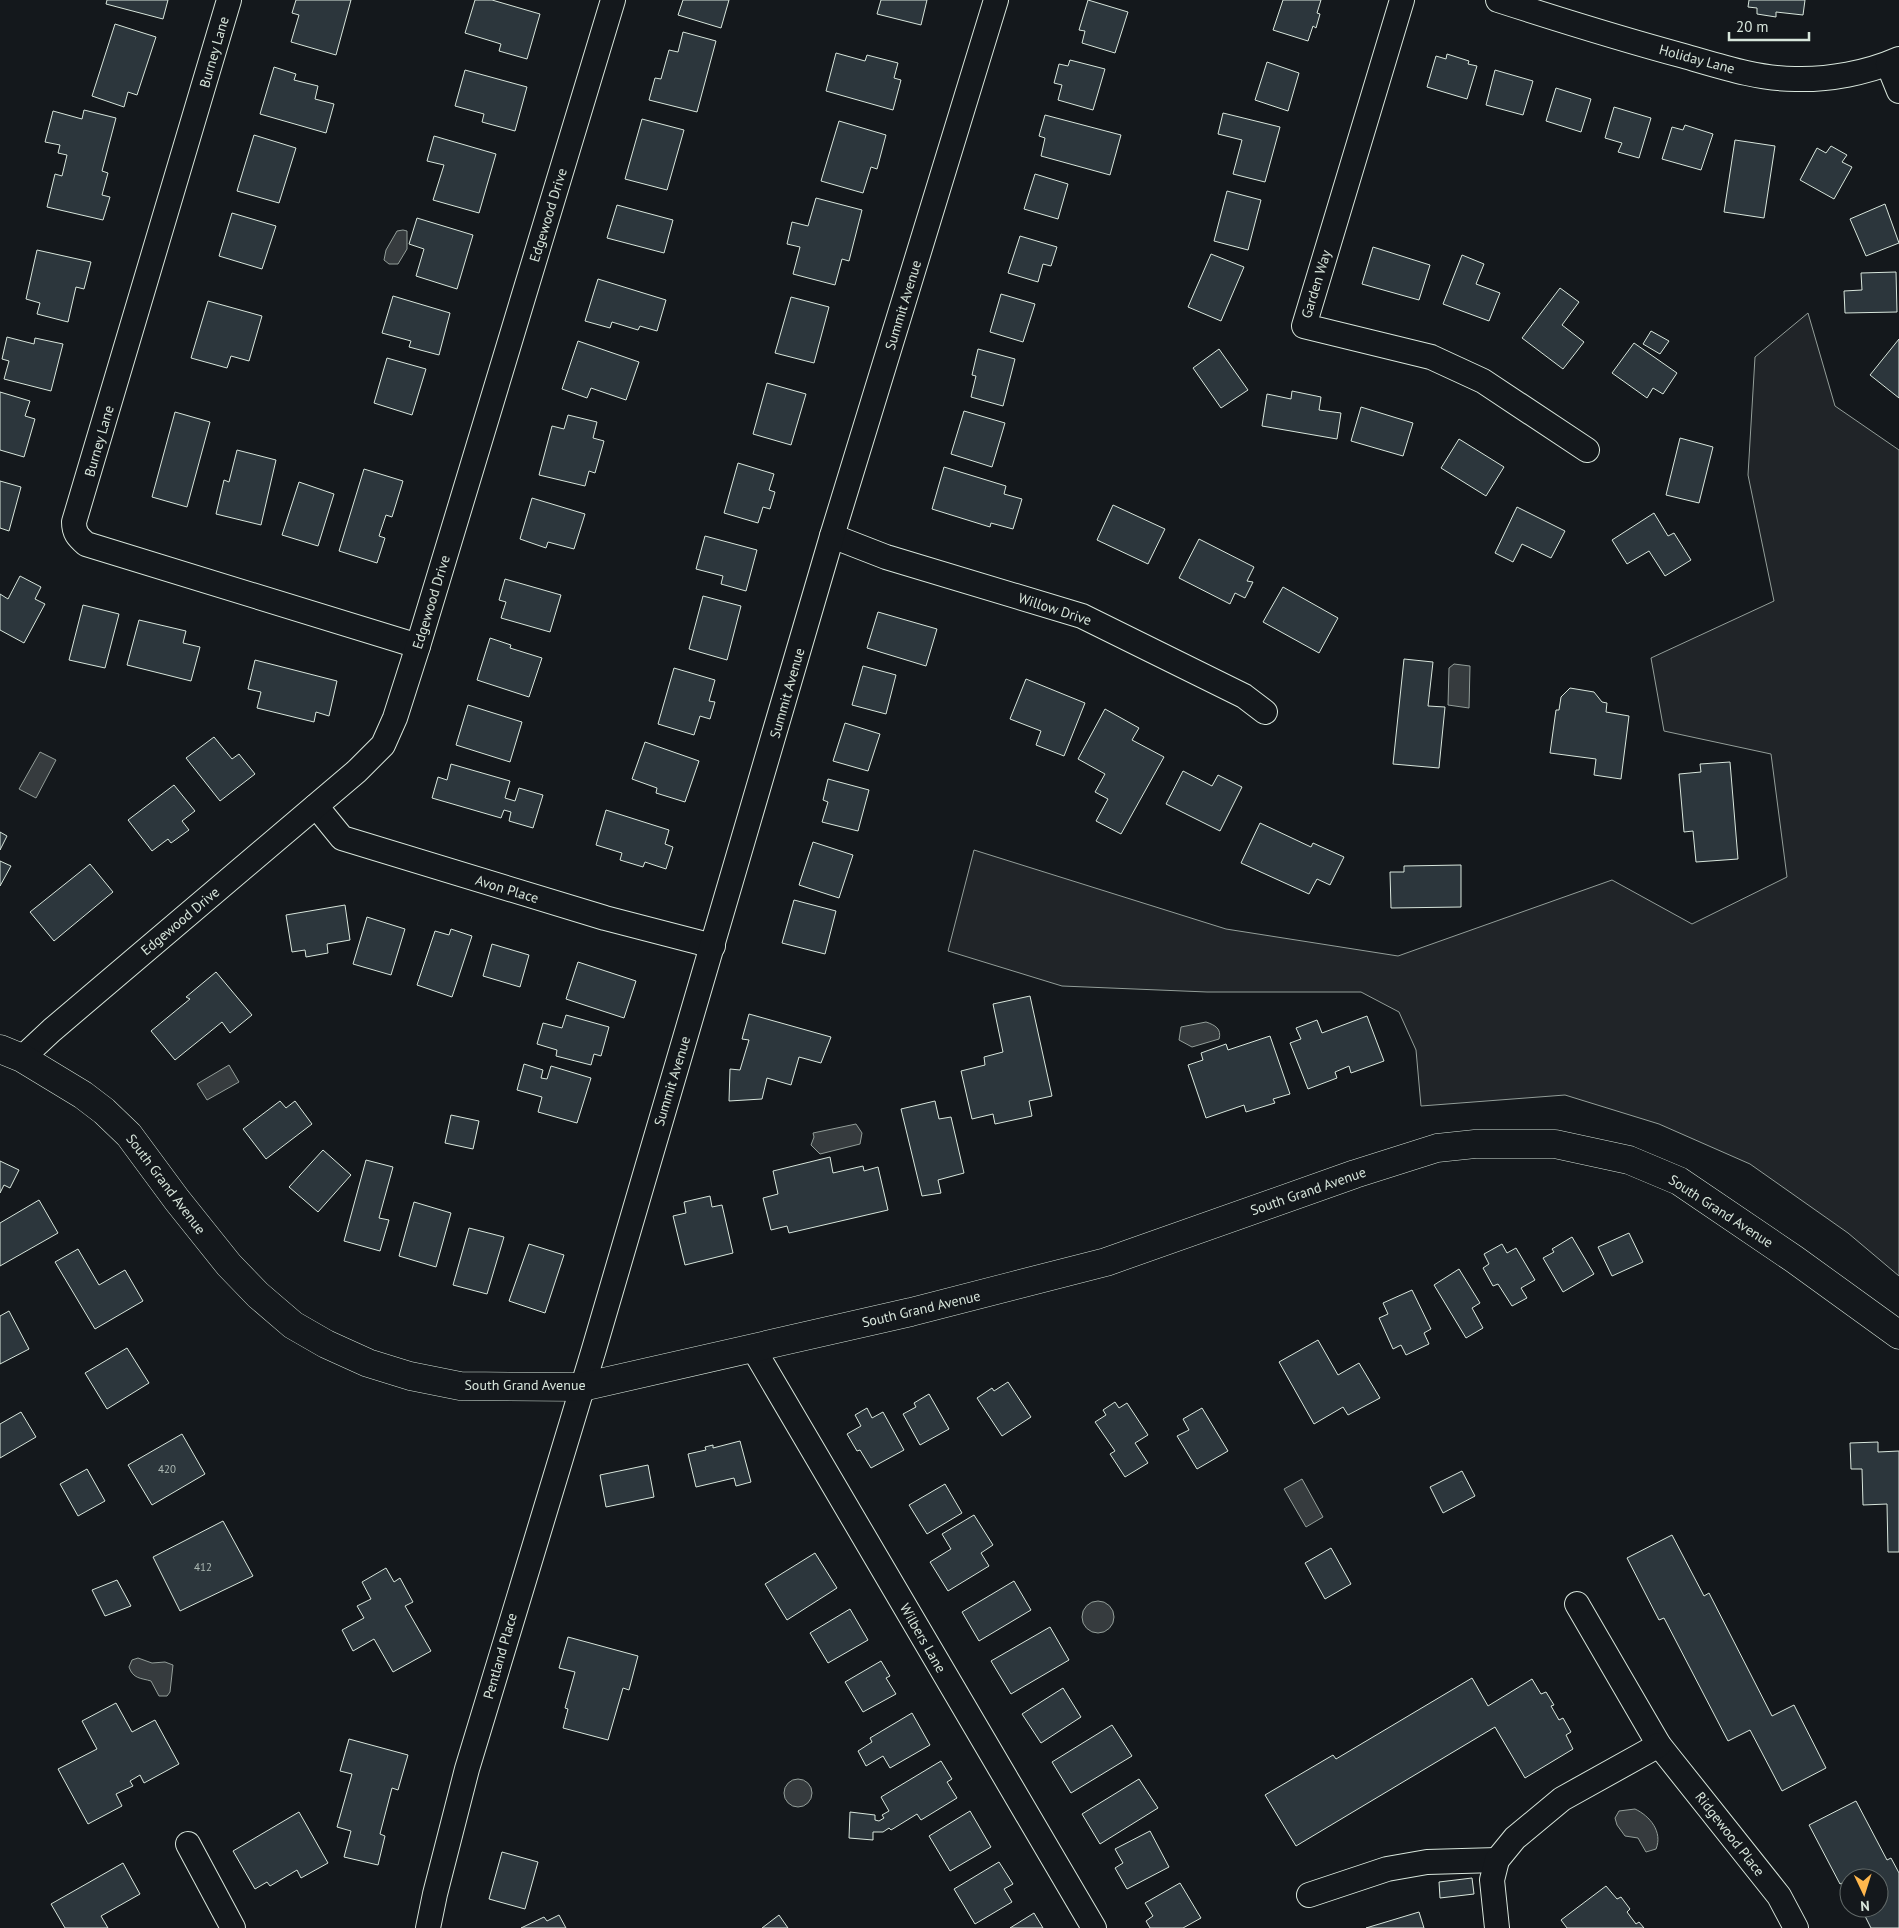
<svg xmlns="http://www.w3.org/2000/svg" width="1899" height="1928" font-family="'PT Sans',sans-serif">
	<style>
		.green { fill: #202428; stroke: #939e99 }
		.water { fill: #363b3e; stroke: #939e99 }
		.building { fill: #2c363c; stroke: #d8e6dc }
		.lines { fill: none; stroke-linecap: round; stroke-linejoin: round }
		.minor-casing { stroke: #d8e6dc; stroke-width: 26 }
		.secondary-casing { stroke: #d8e6dc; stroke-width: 29 }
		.minor { stroke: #14181c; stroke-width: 24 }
		.secondary { stroke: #14181c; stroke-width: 28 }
		.labels { text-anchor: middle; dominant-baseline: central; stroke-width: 4; stroke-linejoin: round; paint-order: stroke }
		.number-label { font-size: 11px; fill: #adbab4 }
		.street-label { font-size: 14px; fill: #d8e6dc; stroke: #14181c }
	</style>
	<rect width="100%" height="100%" fill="#14181c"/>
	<polygon class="green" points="1808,313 1835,406 1899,450 1899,1276 1848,1233 1750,1164 1659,1124 1565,1095 1421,1106 1416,1050 1399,1012 1361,992 1207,992 1062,986 948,951 974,850 1226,929 1398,956 1612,880 1692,924 1787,877 1771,754 1664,731 1651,658 1774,601 1748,475 1755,357"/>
	<g class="water">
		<polygon points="403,230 407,231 407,249 398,264 389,264 384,260 386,250 397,231"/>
		<polygon points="1454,664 1470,666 1469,708 1448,705 1449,668"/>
		<polygon points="40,752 56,760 36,798 19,789"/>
		<path d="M1206 1022C1215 1025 1222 1029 1219 1039L1192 1047 1179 1040 1181 1027Z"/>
		<polygon points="229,1065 239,1082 207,1100 197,1084"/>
		<polygon points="856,1124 862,1133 860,1144 820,1154 811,1145 814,1137 813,1133"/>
		<polygon points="1302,1479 1323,1517 1306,1527 1284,1489"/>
		<circle cx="1098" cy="1617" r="16"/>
		<path d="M138 1658 152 1663 165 1662 173 1665 170 1692 167 1696H159L151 1681C141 1678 133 1679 129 1667L132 1660Z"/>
		<circle cx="798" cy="1793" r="14"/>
		<path d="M1635 1809C1650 1816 1663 1832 1656 1849L1646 1852 1638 1838 1625 1836 1617 1825 1615 1818 1619 1811Z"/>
	</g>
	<g class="building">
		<polygon points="107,0 168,0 163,19 106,4"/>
		<polygon points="296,0 351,0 336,55 291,42 299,15 292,13"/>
		<polygon points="475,0 492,0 540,14 527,59 499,51 501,44 465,33"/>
		<polygon points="683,0 729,0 721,28 678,15"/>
		<polygon points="881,0 927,0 921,25 877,14"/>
		<polygon points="1088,0 1128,12 1115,53 1082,43 1085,31 1079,30"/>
		<polygon points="1283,0 1321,0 1317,13 1320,14 1316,28 1313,26 1308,41 1273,30"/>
		<polygon points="1749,0 1805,0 1803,15 1776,12 1776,17 1757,14 1757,8 1748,7"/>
		<polygon points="115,24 156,37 137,95 128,92 124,107 92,96"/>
		<polygon points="683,32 716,41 697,112 649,100 655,78 661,79 669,50 678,52"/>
		<polygon points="836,53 865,61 867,55 898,63 894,78 901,80 893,110 826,91"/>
		<polygon points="1447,54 1469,61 1468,64 1477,66 1467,99 1427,87 1436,56 1446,59"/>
		<polygon points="1070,60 1105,69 1093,110 1058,100 1062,85 1054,83 1059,64 1068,66"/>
		<polygon points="1267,62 1299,73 1288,111 1255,100"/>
		<polygon points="274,67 296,74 294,80 318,86 315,99 334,104 326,133 260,114"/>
		<polygon points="465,70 527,87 515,131 482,122 484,114 455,106"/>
		<polygon points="1495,70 1533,81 1523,115 1486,105"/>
		<polygon points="1556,88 1591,99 1581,132 1546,121"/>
		<polygon points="1614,107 1651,118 1639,158 1618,152 1622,143 1605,138"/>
		<polygon points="84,110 116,118 102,171 108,173 102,195 110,197 103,220 47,207 55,174 62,176 67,155 58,153 60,145 45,142 53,111 82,119"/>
		<polygon points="1223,113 1280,127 1265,182 1233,174 1242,140 1218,134"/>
		<polygon points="1045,115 1121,135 1110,175 1041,156 1045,138 1039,136"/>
		<polygon points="642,119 684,130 667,190 625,179"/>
		<polygon points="839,121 886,135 877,169 871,167 863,193 821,181"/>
		<polygon points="1685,125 1713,134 1701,170 1662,159 1672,127 1683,130"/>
		<polygon points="254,135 296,148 279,203 237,191"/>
		<polygon points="434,136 496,154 479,213 433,200 444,165 427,161"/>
		<polygon points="1735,140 1775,146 1764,218 1724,212"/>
		<polygon points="1831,146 1847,155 1842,162 1852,167 1834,199 1800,180 1817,148 1826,153"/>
		<polygon points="1035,174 1068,184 1058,219 1024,209"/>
		<polygon points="1227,191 1261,200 1248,250 1214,241"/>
		<polygon points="816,198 862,210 849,261 842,259 835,285 793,274 800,247 787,244 792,222 808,226"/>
		<polygon points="1885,204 1899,243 1866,256 1850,219"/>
		<polygon points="617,205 673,220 664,253 607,238"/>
		<polygon points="232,213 276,226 262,269 219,256"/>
		<polygon points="417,218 473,235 457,289 416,276 424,249 409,244"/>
		<polygon points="1020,236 1057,247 1051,266 1043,264 1038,282 1008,273"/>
		<polygon points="1373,247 1430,265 1419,300 1362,284"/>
		<polygon points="37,250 91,262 84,289 76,287 68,322 37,314 40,303 26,299"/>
		<polygon points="1211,254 1244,267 1221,321 1188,307"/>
		<polygon points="1462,255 1484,264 1476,284 1500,293 1489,321 1443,304"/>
		<polygon points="1896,272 1897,312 1845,313 1844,291 1862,290 1861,273"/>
		<polygon points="598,279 666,300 657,331 640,326 638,330 612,322 610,328 585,321"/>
		<polygon points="1560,288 1579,302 1562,325 1584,342 1563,369 1522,338"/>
		<polygon points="1001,294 1035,304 1023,342 990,332"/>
		<polygon points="393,296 450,313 439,355 409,347 411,341 382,333"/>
		<polygon points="791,297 829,307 814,363 775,353"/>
		<polygon points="208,301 262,316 249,361 231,356 227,368 191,358"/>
		<polygon points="1651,331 1669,341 1660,354 1643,344"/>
		<polygon points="7,337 34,344 35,338 63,344 51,391 4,379 9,361 2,359"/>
		<polygon points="1899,339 1899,398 1870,375"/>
		<polygon points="578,341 639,362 626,400 591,388 587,398 562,389"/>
		<polygon points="1634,343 1677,373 1663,394 1653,388 1647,398 1612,373"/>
		<polygon points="978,349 1015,359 1003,406 971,397 976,376 972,375"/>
		<polygon points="1219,349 1248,390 1221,408 1193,368"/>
		<polygon points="387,358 426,369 412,415 374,403"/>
		<polygon points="767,383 806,394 791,445 753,434"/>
		<polygon points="1292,391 1321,397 1319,410 1341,413 1337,439 1262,426 1267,394 1291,399"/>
		<polygon points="0,392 30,401 25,416 35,419 24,457 0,450"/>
		<polygon points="1361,407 1413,423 1403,456 1351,441"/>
		<polygon points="964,411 1005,423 992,467 951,454"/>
		<polygon points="175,412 210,422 187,507 152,497"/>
		<polygon points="568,415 597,422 593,438 604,441 595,473 589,471 585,486 539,475 552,426 564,429"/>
		<polygon points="1680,438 1713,447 1699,503 1666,495"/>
		<polygon points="1459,439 1504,467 1486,496 1441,468"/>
		<polygon points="237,450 276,460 261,525 216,514 224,480 229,482"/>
		<polygon points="738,463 774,474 769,490 775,492 770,509 763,507 758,523 724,513"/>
		<polygon points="944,467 1006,486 1004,494 1022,499 1013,529 991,523 990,527 932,509"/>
		<polygon points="364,469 403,481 392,517 386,515 379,536 385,538 377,563 339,551"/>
		<polygon points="0,481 21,487 9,531 0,528"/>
		<polygon points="299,482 334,494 318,546 282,535"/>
		<polygon points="532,498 585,514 574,549 548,542 546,548 520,539"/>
		<polygon points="1113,505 1165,529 1148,564 1097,540"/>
		<polygon points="1517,507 1565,531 1551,558 1522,544 1513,562 1495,553"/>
		<polygon points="1654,513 1668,536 1674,533 1691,560 1665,576 1649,551 1627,564 1612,540"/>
		<polygon points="705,536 757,550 746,591 721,584 723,576 696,569"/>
		<polygon points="1199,539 1254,567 1247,581 1253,582 1245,598 1235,593 1230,604 1179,578"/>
		<polygon points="20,576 41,587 35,599 45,604 24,643 0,630 0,594 8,599"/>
		<polygon points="505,579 561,595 550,632 501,618 506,602 499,600"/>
		<polygon points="1283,587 1338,618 1319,653 1263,622"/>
		<polygon points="703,596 741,606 727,660 689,649"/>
		<polygon points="83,605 119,614 105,668 69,660"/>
		<polygon points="878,612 937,629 926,666 867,648"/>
		<polygon points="139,620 186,631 183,643 200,647 191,681 127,665"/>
		<polygon points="490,638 511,645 510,648 542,658 529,697 477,680"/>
		<polygon points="1404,659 1433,662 1428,706 1445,707 1439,768 1393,764"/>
		<polygon points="255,660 337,681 329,716 316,712 314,722 257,708 261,692 248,689"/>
		<polygon points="863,666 896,675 886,714 852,705"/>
		<polygon points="674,668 715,680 709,701 715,702 710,719 700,716 694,735 658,724"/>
		<polygon points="1026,679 1085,703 1064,756 1036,745 1041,731 1010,719"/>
		<polygon points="1570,688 1594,692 1602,702 1607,703 1606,712 1629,716 1621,779 1594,775 1596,759 1550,753 1556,710 1559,710 1561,697"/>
		<polygon points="468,705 522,722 510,762 456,745"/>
		<polygon points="1105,709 1139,728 1132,740 1164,757 1121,834 1096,821 1108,799 1095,792 1105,774 1078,759"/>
		<polygon points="845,723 880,734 868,771 833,761"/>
		<polygon points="214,737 232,759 239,754 255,774 220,801 186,758"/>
		<polygon points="645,742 699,761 685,802 656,793 657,788 632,779"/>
		<polygon points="1730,762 1738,859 1696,862 1693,831 1684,832 1679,774 1701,772 1700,764"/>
		<polygon points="451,764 510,781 505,798 515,801 519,788 543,795 533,828 509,821 511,812 504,810 501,818 432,798 438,777 447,780"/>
		<polygon points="1183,771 1212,786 1218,775 1242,787 1220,831 1166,804"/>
		<polygon points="828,779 869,790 858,831 822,822 828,802 823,800"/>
		<polygon points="174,785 195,811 182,821 189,830 171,843 168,839 152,851 128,820"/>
		<polygon points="606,810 669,830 665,844 673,847 666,869 645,862 643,867 620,860 622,853 596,845"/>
		<polygon points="1260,823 1311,847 1313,843 1344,857 1330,885 1317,879 1309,894 1241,863"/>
		<polygon points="0,832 7,836 0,850"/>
		<polygon points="813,842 853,855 839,898 799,885"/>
		<polygon points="0,861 11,866 0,886"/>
		<polygon points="90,864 113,892 54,941 30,912"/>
		<polygon points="1461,865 1461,907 1391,908 1390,872 1404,872 1404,866"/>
		<polygon points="794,900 836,911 825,954 782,943"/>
		<polygon points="345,905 350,940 327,944 328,953 306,957 305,950 292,952 286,915"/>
		<polygon points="367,917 405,929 391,975 353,964"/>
		<polygon points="451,929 472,936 452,997 417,985 435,931 449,935"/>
		<polygon points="492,944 529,955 520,987 483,976"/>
		<polygon points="578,962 636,981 624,1018 566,999"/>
		<polygon points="216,972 252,1015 230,1033 222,1022 175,1060 151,1031 190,999 186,997"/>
		<polygon points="1030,996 1052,1096 1029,1101 1032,1116 995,1124 993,1114 972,1119 961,1071 985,1065 984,1057 1003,1052 993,1004"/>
		<polygon points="749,1014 831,1037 821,1063 799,1057 791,1085 767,1078 762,1099 729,1101 730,1069 740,1070 749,1040 742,1039"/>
		<polygon points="566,1015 609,1027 601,1056 594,1054 591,1065 556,1056 557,1050 537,1044 543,1023 562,1028"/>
		<polygon points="1367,1016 1384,1061 1351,1073 1349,1066 1335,1072 1337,1078 1308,1089 1290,1043 1301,1039 1296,1028 1317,1020 1322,1033"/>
		<polygon points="1270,1036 1290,1094 1273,1099 1275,1103 1246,1112 1244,1105 1206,1118 1188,1065 1203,1060 1201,1053 1226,1044 1228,1050"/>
		<polygon points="524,1064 543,1070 541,1078 547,1079 551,1066 591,1078 577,1123 538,1112 542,1097 517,1090"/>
		<polygon points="280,1101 286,1108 295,1101 312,1124 266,1159 243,1129"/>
		<polygon points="935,1101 939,1119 951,1117 964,1173 938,1180 941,1193 922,1196 901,1109"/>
		<polygon points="451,1115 479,1121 473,1149 445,1143"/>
		<polygon points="323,1150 351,1175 318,1212 289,1187"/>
		<polygon points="830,1157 833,1173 863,1166 864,1171 878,1167 888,1210 789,1233 787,1226 771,1230 763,1198 778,1194 773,1171"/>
		<polygon points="366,1160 393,1167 379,1218 389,1220 380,1251 344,1241"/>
		<polygon points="0,1161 19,1170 10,1188 4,1185 0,1193"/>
		<polygon points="710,1196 712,1207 722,1205 733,1253 685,1265 673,1216 686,1213 684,1202"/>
		<polygon points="39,1200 58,1233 0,1266 0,1223"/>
		<polygon points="414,1202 451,1213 436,1267 399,1256"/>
		<polygon points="469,1228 504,1237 487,1294 453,1285"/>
		<polygon points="1629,1233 1643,1262 1612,1276 1598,1247"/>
		<polygon points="1572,1237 1594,1274 1563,1292 1543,1258 1554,1252 1552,1249"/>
		<polygon points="529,1244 564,1255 545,1313 509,1301"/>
		<polygon points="1502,1244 1507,1253 1516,1248 1535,1280 1521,1288 1527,1298 1512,1306 1498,1284 1493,1286 1483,1268 1489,1264 1484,1254"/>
		<polygon points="78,1249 99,1285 125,1270 143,1301 95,1329 55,1262"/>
		<polygon points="1459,1269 1480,1303 1472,1308 1483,1328 1466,1338 1434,1285"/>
		<polygon points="1412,1290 1431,1329 1424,1333 1429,1344 1406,1355 1401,1345 1393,1349 1379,1318 1388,1314 1383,1303"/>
		<polygon points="9,1311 29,1349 0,1364 0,1316"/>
		<polygon points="1318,1340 1338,1375 1359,1363 1380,1398 1348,1415 1343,1407 1314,1424 1279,1362"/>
		<polygon points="127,1348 149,1383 107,1409 85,1373"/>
		<polygon points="1008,1382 1031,1417 1002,1436 977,1398 992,1388 994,1391"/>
		<polygon points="929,1394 949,1429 920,1445 903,1414 916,1407 914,1403"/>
		<polygon points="1115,1402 1119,1408 1127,1403 1148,1435 1135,1443 1148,1463 1125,1477 1110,1454 1115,1451 1095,1422 1106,1415 1103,1410"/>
		<polygon points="867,1408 872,1418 883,1412 904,1450 871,1468 860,1450 857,1451 847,1434 861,1426 855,1415"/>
		<polygon points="1202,1408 1228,1451 1197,1469 1177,1436 1189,1430 1183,1419"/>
		<polygon points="21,1412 36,1437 0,1458 0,1424"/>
		<polygon points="182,1434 205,1474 152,1505 128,1465"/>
		<polygon points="740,1441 751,1482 736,1486 734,1478 696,1487 688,1454 706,1450 705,1447 713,1445 713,1448"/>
		<polygon points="1878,1442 1878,1452 1899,1451 1899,1552 1888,1552 1887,1504 1863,1505 1862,1469 1851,1469 1850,1443"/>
		<polygon points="648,1465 654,1497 606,1507 600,1475"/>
		<polygon points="87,1469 105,1501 78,1516 60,1484"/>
		<polygon points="1462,1471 1475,1496 1443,1513 1430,1487"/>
		<polygon points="945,1484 962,1513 927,1534 909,1505"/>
		<polygon points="974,1515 993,1545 981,1553 989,1566 948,1591 930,1562 951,1549 942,1534"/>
		<polygon points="223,1521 253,1576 180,1611 153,1557"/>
		<polygon points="1672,1535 1704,1596 1709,1593 1772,1716 1794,1705 1826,1768 1782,1791 1750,1730 1728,1741 1664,1618 1659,1620 1627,1558"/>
		<polygon points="1331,1548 1351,1584 1325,1599 1305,1563"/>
		<polygon points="815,1553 837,1588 787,1620 765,1584"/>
		<polygon points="386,1568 394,1582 400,1578 413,1602 405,1606 431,1651 393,1672 374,1639 353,1651 342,1630 364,1618 357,1606 371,1599 362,1582"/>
		<polygon points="117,1580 131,1606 105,1616 92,1590"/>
		<polygon points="1014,1581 1031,1610 979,1641 962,1612"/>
		<polygon points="850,1609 868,1640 828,1663 810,1633"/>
		<polygon points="1050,1627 1069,1660 1011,1694 991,1661"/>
		<polygon points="568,1637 638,1656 629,1690 623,1688 608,1740 563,1728 568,1709 565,1708 575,1672 559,1668"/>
		<polygon points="881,1661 890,1676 886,1678 896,1694 863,1712 845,1682"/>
		<polygon points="1472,1678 1488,1706 1532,1679 1541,1694 1546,1692 1554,1705 1551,1706 1559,1720 1563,1718 1571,1732 1566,1735 1573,1749 1525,1778 1495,1727 1296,1846 1265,1795 1333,1755 1336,1759"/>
		<polygon points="1063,1688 1081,1717 1041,1743 1022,1714"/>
		<polygon points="116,1703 132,1732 155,1720 179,1764 144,1783 140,1775 130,1781 133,1786 116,1794 122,1806 88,1824 58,1769 97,1749 82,1721"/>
		<polygon points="912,1713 930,1745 890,1768 883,1756 866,1766 858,1751 872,1742 870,1738"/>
		<polygon points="1112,1725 1132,1756 1071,1793 1052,1762"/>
		<polygon points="349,1739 408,1755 398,1790 392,1788 380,1834 385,1836 378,1865 344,1857 351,1831 337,1827 352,1774 340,1771"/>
		<polygon points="941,1761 952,1779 947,1782 957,1798 921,1820 917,1814 891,1830 889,1828 883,1832 873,1832 873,1840 849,1838 850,1812 875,1815 875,1820 879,1821 884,1818 882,1815 889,1811 881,1797"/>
		<polygon points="1139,1779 1158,1808 1100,1844 1082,1814"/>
		<polygon points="1856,1801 1887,1860 1891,1858 1899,1873 1899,1928 1871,1928 1861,1908 1879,1908 1879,1878 1849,1878 1849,1886 1847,1881 1840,1884 1809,1825"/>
		<polygon points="970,1811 991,1847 950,1871 929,1836"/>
		<polygon points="299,1812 328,1863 301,1878 297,1870 270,1886 267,1882 255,1889 233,1851"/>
		<polygon points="1150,1831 1169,1867 1127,1889 1115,1868 1123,1863 1115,1849"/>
		<polygon points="502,1852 538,1862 525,1909 489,1899"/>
		<polygon points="999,1862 1013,1884 1004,1889 1012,1902 975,1924 954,1889"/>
		<polygon points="123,1863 140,1894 101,1916 108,1928 65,1928 51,1904"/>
		<polygon points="1472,1878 1474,1894 1440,1898 1439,1882"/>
		<polygon points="1180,1883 1201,1918 1183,1928 1150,1928 1146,1921 1153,1916 1145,1903"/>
		<polygon points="1606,1886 1617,1899 1621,1897 1630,1909 1627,1912 1636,1924 1639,1922 1644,1928 1567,1928 1561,1920"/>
		<polygon points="1419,1912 1424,1928 1366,1928"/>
		<polygon points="1034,1913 1043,1928 1010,1928"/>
		<polygon points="559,1915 566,1928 521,1928 544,1917 547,1921"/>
		<polygon points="779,1915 788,1928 762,1928"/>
	</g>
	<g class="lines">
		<g class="minor-casing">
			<g id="minor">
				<path d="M229 0 74 522C74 533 78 537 86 544L418 646"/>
				<polyline points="1402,0 1304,326 1431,357 1483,381 1587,450"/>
				<path d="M1498 0C1560 20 1621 39 1684 56 1719 66 1758 79 1795 79 1829 80 1867 73 1899 59"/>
				<polyline points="1888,64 1899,91"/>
				<polyline points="832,536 886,557 1082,616 1244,696 1265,712"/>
				<polyline points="316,806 342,838 605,918 713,946"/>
				<polyline points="22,1058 52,1030 357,771 383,745 395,718 418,646 613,0"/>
				<polyline points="753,1348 1094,1928"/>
				<polyline points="1577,1604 1659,1745 1779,1896 1796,1928"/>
				<polyline points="188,1844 233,1928"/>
				<polyline points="1309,1895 1387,1869 1427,1862 1497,1860"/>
				<polyline points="428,1928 435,1894 467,1769 594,1349 832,536 996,0"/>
				<polyline points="1497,1928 1492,1880 1497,1860 1515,1838 1562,1799 1659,1745"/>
			</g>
		</g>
		<g class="secondary-casing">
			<polyline id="secondary" points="0,1049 22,1058 83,1095 104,1111 129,1135 177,1200 229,1265 258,1295 293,1325 326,1344 368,1363 410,1376 460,1386 582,1387 911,1312 1106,1262 1355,1174 1437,1148 1475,1144 1555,1144 1629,1160 1679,1181 1794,1259 1899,1335"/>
		</g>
		<use href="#minor" class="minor"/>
		<use href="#secondary" class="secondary"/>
	</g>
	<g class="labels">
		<g class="number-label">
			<text x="167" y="1469">420</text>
			<text x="203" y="1567">412</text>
		</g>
		<g class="street-label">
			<text transform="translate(214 52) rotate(-74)">Burney Lane</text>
			<text transform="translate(1697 59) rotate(15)">Holiday Lane</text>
			<text transform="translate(548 215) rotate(-73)">Edgewood Drive</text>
			<text transform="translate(1316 284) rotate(-73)">Garden Way</text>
			<text transform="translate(903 305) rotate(-73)">Summit Avenue</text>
			<text transform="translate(99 441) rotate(-74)">Burney Lane</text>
			<text transform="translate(431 602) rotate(-73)">Edgewood Drive</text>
			<text transform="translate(1055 609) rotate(18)">Willow Drive</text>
			<text transform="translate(787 693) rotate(-74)">Summit Avenue</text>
			<text transform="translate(507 889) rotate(17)">Avon Place</text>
			<text transform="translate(180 921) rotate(-40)">Edgewood Drive</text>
			<text transform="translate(672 1081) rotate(-73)">Summit Avenue</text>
			<text transform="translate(166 1184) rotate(53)">South Grand Avenue</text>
			<text transform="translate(1308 1191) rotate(-19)">South Grand Avenue</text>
			<text transform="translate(1721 1211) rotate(33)">South Grand Avenue</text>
			<text transform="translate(921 1309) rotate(-13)">South Grand Avenue</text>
			<text x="525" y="1385">South Grand Avenue</text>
			<text transform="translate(923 1638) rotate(60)">Wilbers Lane</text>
			<text transform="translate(500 1656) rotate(-74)">Pentland Place</text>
			<text transform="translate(1730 1834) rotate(52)">Ridgewood Place</text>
		</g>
	</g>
	<g transform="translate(1864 1893) rotate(176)"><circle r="24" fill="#14181c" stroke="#626a69"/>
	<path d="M0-4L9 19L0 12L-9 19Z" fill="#ffb74d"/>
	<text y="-8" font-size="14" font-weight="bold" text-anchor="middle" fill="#d8e6dc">N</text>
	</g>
	<path d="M1729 32v8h80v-8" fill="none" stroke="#d8e6dc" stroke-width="2.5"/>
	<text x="1736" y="32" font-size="15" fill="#d8e6dc" stroke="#14181c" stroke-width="4" paint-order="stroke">20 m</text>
</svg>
